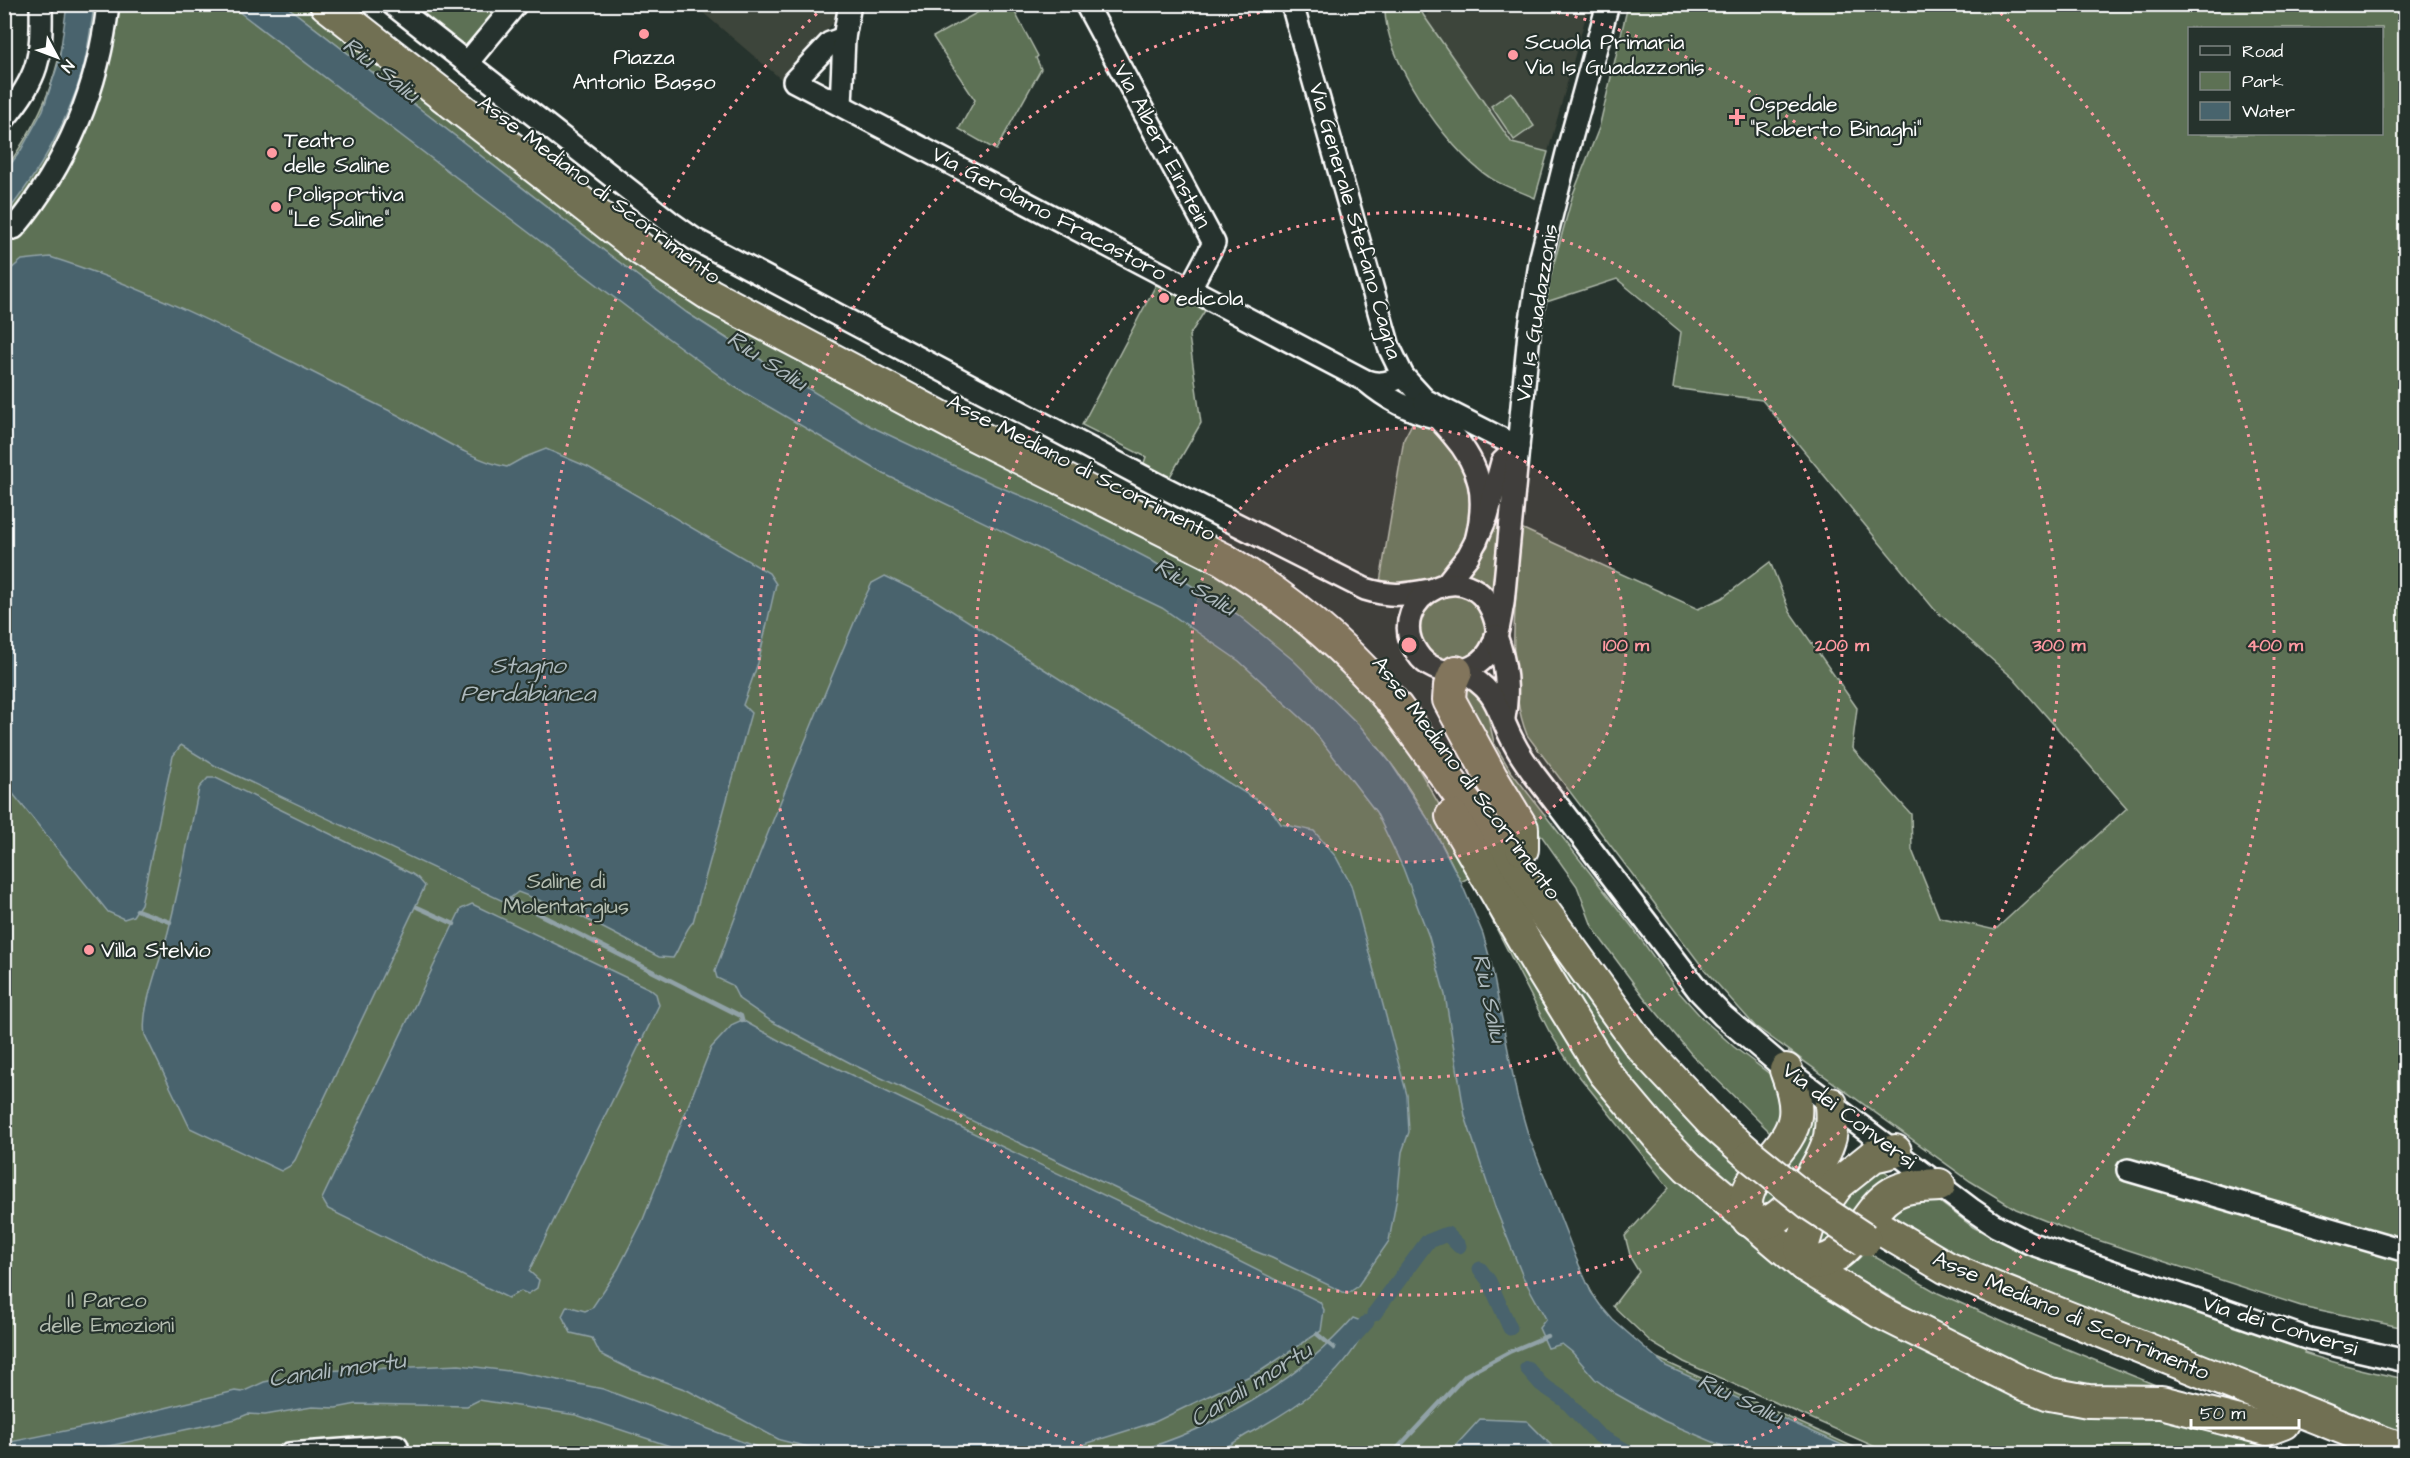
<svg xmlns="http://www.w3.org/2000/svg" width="2410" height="1458" font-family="'Architects Daughter',sans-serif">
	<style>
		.built { fill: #3c443a }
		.green { fill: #5d7154; stroke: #aeb8aa; stroke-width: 1.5; fill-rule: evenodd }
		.water { fill: #48646d; stroke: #91a2a7; stroke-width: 1.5 }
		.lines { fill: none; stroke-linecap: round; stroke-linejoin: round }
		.stream { stroke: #91a2a7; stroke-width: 4.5 }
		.canal { stroke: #48646d; stroke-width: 15 }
		.minor-casing { stroke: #fff; stroke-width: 26 }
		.highway-casing { stroke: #fff; stroke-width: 36 }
		.minor { stroke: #26332d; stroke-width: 21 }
		.highway { stroke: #716f52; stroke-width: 32 }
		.highway-bridge-casing { stroke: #fff; stroke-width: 36; stroke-linecap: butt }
		.highway-bridge { stroke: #716f52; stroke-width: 32 }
		.ring { fill: none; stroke: #ff9aa2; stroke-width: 3; stroke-dasharray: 3 6 }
		.poi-dot { fill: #ff9aa2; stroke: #26332d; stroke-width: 2 }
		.labels { text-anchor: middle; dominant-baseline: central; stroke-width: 4.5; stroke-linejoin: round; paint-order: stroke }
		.poi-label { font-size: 22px; fill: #fff; stroke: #26332d; text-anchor: start }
		.street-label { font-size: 22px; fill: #fff; stroke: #26332d }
		.park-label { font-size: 22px; fill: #b6bfb2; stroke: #26332d }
		.water-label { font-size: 24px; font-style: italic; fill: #adb9bd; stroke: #26332d }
		.centre { fill: #ff9aa2; stroke: #26332d; stroke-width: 3 }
		.ring-label { font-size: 18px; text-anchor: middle; font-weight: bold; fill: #ff9aa2; stroke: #26332d; stroke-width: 4.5; stroke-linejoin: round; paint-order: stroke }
	</style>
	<rect width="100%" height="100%" fill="#26332d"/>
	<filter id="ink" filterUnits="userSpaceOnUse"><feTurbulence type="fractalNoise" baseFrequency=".0167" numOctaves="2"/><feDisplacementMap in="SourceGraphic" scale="12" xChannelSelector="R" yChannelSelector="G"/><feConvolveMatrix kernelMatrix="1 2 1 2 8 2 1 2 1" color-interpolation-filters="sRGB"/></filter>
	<g filter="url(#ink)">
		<g class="built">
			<polygon points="707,4 842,5 840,15 783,81 701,11"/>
			<polygon points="1440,5 1589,5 1548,152 1512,143 1424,16"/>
		</g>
		<g class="green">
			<path d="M304 4 430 107 546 195 1242 580 1341 662 1399 736 1414 761 1556 1007 1761 1244 2104 1410 2216 1425 2291 1453H1889L1684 1362 1652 1343 1613 1306 1639 1272 1631 1259 1625 1236 1669 1188 1571 1066 1549 1031 1470 877 1461 882C1438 834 1412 788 1378 747 1431 886 1481 1027 1539 1164 1556 1206 1569 1251 1591 1291 1606 1319 1629 1342 1657 1358L1867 1453H5L4 171C44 115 60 73 68 5H274L609 261 742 352 775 369 687 313 611 256 285 5Z"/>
			<polygon points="410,5 484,5 493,13 463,49"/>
			<polygon points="991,5 1011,5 1038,56 1036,58 1041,69 996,150 959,129 975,100 933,37"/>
			<path d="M1385 5H1418L1424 16 1512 143 1548 152 1535 198C1520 191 1502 186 1489 177 1446 149 1382 56 1385 5Z"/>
			<path d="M1628 5H2405V1328L2301 1306 2076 1233 2016 1209 1970 1181 1755 1026 1704 969 1527 735C1504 677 1517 591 1521 528L1698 609 1722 598 1770 562 1790 612 1857 708 1852 748 1911 814 1912 850 1939 917 1995 930 2127 808 2013 678 1934 609 1762 400 1673 388 1681 332 1617 279 1543 303 1573 194 1599 128ZM2190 28H2382V134H2190Z"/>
			<polygon points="1511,92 1534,126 1514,140 1491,106"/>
			<polygon points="1157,283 1206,309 1189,336 1201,423 1168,480 1143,466 1146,457 1082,425"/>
			<polygon points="1415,418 1442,433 1473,484 1468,547 1451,565 1431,581 1379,588 1404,439"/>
			<polygon points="1506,472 1495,591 1491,592 1465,576 1488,546"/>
			<circle cx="1452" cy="628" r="33"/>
			<polygon points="1466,687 1473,687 1486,706 1494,743 1510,770 1633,928 1677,990 1703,1019 1734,1047 1779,1081 1791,1116 1737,1195 1620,1078 1480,847 1743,1164 1771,1133 1692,1055 1643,996 1600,938 1592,926 1577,886 1514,797 1461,690"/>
			<polygon points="1806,1112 1824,1126 1772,1213 1758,1200"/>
			<polygon points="1877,1165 1900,1183 1833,1253 1812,1241 1822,1218"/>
			<path d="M1933 1197 1973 1227 2022 1253 2305 1349 2304 1353C2337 1364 2371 1372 2405 1379V1437L1964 1263 1880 1215 1888 1207Z"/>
			<polygon points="1856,1246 1938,1293 2023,1331 2180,1395 2066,1390 1946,1328 1839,1268"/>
		</g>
		<g class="water">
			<path d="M67 5H94C91 27 88 51 82 73 66 125 39 173 5 215V172L21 150 43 110 59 61Z"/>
			<polygon points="230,5 285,5 611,256 687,313 743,349 870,426 995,485 1053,509 1149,559 1237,614 1293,660 1361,727 1390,762 1430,822 1461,882 1483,934 1491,963 1517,1096 1528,1134 1576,1258 1591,1292 1600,1305 1613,1320 1666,1366 1860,1453 1739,1453 1664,1421 1616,1394 1595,1379 1572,1352 1562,1344 1548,1348 1539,1328 1546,1319 1523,1277 1495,1207 1465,1116 1445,995 1429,937 1403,868 1376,812 1310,726 1239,661 1162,608 884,474 735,387 658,331"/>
			<path d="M50 257C168 294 277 356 388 410 423 427 471 461 507 467L523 458 546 449 588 467 769 573 776 584 758 663 743 705 751 713 693 922C684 931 681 946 673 958L659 957 580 916 518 892 505 902 214 765 181 745 173 756 141 904 133 916 124 919 108 912 10 790 5 786V274L22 260Z"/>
			<path d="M885 576 933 599 1104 707 1127 720 1143 726 1206 769 1270 808 1281 824 1314 831 1336 857 1351 885 1407 1095 1409 1132 1402 1152 1398 1191 1389 1241 1357 1287 1347 1294 1272 1258 1212 1234 856 1066 771 1021 739 999 732 985 717 978 715 971C761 846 812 724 863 601L872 583Z"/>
			<path d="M208 778H216L412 874 418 878 425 886 295 1160 290 1166 281 1171 190 1128 145 1035C140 1009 161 960 168 932 180 885 189 836 199 788Z"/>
			<polygon points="472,904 650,989 656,994 659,1005 529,1271 539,1280 537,1288 528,1294 521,1291 508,1298 328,1209 322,1199 458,915 461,909"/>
			<polygon points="742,1020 780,1041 1173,1228 1320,1302 1324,1310 1321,1331 1262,1370 1155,1422 1053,1454 832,1453 780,1440 687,1390 630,1369 600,1354 592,1338 571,1333 562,1316 567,1306 585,1311 592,1308 618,1269 642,1222 711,1048 733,1024"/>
			<path d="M1353 1318 1361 1321 1365 1330C1341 1379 1293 1410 1246 1435 1236 1441 1225 1449 1214 1453 1200 1457 1148 1454 1131 1453 1214 1429 1295 1384 1353 1318Z"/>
			<polygon points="459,1365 518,1372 603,1389 772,1453 691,1453 576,1415 479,1400 467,1406 357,1404 336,1408 312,1407 265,1415 248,1414 236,1419 76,1453 5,1453 5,1443 99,1424 235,1391 242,1392 264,1382 320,1371"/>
			<polygon points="1480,1419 1527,1421 1559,1453 1449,1453"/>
		</g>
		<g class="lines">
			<g class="stream">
				<polyline points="509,899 741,1016 742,1020"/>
				<polyline points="417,907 454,924"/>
				<polyline points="137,910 170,922"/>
				<polyline points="1317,1334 1334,1348"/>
				<polyline points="1392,1454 1466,1375 1509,1352 1547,1336"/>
			</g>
			<g class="canal">
				<polyline points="1480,1269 1489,1281 1510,1328"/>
				<polyline points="1374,1314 1427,1242 1447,1234 1459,1246"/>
				<polyline points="1350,1341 1367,1322"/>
				<polyline points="1527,1368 1541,1384 1565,1400 1598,1435 1632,1454"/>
			</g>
			<g class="minor-casing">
				<g id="minor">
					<path d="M392 4 670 222 694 239 1159 485 1365 589C1391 597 1404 595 1430 590"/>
					<polyline points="1086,4 1214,243 1190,288"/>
					<polyline points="1292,4 1389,347 1403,376 1425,400 1518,447"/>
					<path d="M844 38 830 43 794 81 1366 381C1380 386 1391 382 1403 376"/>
					<polyline points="467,63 516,4"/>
					<polyline points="841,105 844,38 850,4"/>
					<path d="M4 119C39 76 42 59 41 4"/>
					<path d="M14 228C67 165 99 87 108 4"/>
					<path d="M1366 381C1386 398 1410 411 1435 417"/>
					<path d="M1425 402C1434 415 1442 422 1452 434 1482 468 1487 498 1476 541"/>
					<polyline points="1446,584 1468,556 1476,541 1487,516 1502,462 1518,447"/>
					<path d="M1497 627C1479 543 1379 598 1417 653 1435 681 1478 676 1492 647 1499 634 1500 617 1503 603L1529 333 1541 257 1567 153 1608 4"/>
					<path d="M1496 636C1506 662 1509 690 1504 718"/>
					<path d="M1461 671C1502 693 1495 710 1515 745 1520 755 1527 764 1533 773L1699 991 1723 1016 1786 1070 1971 1209 1996 1226 2032 1244 2309 1339 2406 1361"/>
					<polyline points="2128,1170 2406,1251"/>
					<polyline points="289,1454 397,1446"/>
				</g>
			</g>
			<g class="highway-casing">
				<g id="highway">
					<path d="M326 4 642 250 712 296 965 430 1223 559C1289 599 1348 648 1397 708L1640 1045 1712 1122 1751 1156"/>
					<polyline points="1456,672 1450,686 1449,700 1491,777 1522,828 1522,849"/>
					<polyline points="1452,816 1541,969 1605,1073 1658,1136 1688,1167 1804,1265 1880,1312 2022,1383 2050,1394 2088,1401 2161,1402 2267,1429 2283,1423"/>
					<path d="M1749 1220C1748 1214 1746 1207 1746 1201 1750 1170 1791 1148 1795 1116 1797 1100 1791 1084 1786 1070"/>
					<path d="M1749 1220C1753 1221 1759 1223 1763 1223 1790 1220 1824 1161 1830 1137 1832 1126 1832 1115 1831 1104"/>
					<polyline points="1876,1226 1947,1268 1996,1289 2356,1433 2406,1451"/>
					<path d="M1804 1265C1815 1263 1826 1262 1836 1255 1859 1240 1868 1208 1893 1193 1907 1185 1924 1186 1939 1185"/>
					<polyline points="1804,1265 1801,1250 1809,1224 1838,1184 1873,1156 1895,1151"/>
				</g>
			</g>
			<use href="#minor" class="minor"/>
			<use href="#highway" class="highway"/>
			<g class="highway-bridge-casing">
				<polyline id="highway-bridge" points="1751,1156 1812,1205 1865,1240"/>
			</g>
			<use href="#highway-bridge" class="highway-bridge"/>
		</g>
	</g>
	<circle cx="1409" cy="645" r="217" fill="#ff9aa2" fill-opacity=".12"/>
	<g class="ring">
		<circle cx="1409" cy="645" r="217"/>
		<circle cx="1409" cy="645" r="433"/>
		<path d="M1522 5A650 650 0 1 1 1296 5"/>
		<path d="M1099 1453A866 866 0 0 1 824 7M1994 7A866 866 0 0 1 1719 1453"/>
	</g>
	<g class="poi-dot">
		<circle cx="644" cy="34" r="6"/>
		<circle cx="1513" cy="55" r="6"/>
		<path d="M1734 108h6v6h6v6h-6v6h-6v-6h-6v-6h6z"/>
		<circle cx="272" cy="153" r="6"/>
		<circle cx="276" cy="207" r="6"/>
		<circle cx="1164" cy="298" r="6"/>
		<circle cx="89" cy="950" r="6"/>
	</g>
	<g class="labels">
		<g class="poi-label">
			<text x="1525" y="42">Scuola Primaria<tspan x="1525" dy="25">Via Is Guadazzonis</tspan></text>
			<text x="644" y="57" text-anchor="middle">Piazza<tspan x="644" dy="25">Antonio Basso</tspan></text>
			<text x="1750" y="104">Ospedale<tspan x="1750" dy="25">"Roberto Binaghi"</tspan></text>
			<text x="284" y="140">Teatro<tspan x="284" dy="25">delle Saline</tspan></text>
			<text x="288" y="194">Polisportiva<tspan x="288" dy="25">"Le Saline"</tspan></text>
			<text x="1176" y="298">edicola</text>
			<text x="101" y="950">Villa Stelvio</text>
		</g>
		<g class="street-label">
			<text transform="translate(1162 146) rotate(62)">Via Albert Einstein</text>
			<text transform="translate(599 190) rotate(37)">Asse Mediano di Scorrimento</text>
			<text transform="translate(1049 214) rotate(28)">Via Gerolamo Fracastoro</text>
			<text transform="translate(1355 221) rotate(74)">Via Generale Stefano Cagna</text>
			<text transform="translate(1537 313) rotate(-81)">Via Is Guadazzonis</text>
			<text transform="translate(1081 468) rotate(27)">Asse Mediano di Scorrimento</text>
			<text transform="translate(1466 778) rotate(53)">Asse Mediano di Scorrimento</text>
			<text transform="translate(1849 1116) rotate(37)">Via dei Conversi</text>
			<text transform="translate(2071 1316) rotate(23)">Asse Mediano di Scorrimento</text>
			<text transform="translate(2280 1326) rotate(17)">Via dei Conversi</text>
		</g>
		<g class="park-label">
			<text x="566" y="881">Saline di<tspan x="566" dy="25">Molentargius</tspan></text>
			<text x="107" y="1300">Il Parco<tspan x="107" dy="25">delle Emozioni</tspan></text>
		</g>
		<g class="water-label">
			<text transform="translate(381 70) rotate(38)">Riu Saliu</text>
			<text transform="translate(767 361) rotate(33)">Riu Saliu</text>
			<text transform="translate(1195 587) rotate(31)">Riu Saliu</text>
			<text x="528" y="666">Stagno<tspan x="528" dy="28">Perdabianca</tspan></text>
			<text transform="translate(1489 998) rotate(78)">Riu Saliu</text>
			<text transform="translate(337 1370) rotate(-8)">Canali mortu</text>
			<text transform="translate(1251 1385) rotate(-32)">Canali mortu</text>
			<text transform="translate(1740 1399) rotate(25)">Riu Saliu</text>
		</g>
	</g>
	<circle cx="1409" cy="645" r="9" class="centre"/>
	<g class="ring-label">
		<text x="1626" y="651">100 m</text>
		<text x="1842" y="651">200 m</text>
		<text x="2059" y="651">300 m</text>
		<text x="2275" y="651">400 m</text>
	</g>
	<rect width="2410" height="1458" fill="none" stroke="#26332d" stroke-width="24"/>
	<rect x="12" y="12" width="2386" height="1434" fill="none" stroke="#fff" stroke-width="2" filter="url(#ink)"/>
	<rect x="2188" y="27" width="195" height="108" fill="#26332d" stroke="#7d8581" stroke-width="1.5"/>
	<rect x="2200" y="46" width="30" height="9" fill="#26332d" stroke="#7d8581" stroke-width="1.5"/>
	<text x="2242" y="57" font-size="18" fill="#ffffff">Road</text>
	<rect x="2200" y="72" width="30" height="18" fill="#5d7154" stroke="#7d8581" stroke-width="1.5"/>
	<text x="2242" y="87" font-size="18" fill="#ffffff">Park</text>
	<rect x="2200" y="102" width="30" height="18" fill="#48646d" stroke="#7d8581" stroke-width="1.5"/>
	<text x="2242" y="117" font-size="18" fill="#ffffff">Water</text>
	<g transform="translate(57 57) rotate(131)" stroke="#26332d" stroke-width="4.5" paint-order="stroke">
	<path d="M0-4.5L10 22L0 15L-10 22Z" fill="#ffffff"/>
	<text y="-9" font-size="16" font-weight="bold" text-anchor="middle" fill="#ffffff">N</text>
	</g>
	<path d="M2191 1419v9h108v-9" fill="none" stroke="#ffffff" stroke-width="3"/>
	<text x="2200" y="1419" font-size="18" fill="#ffffff" stroke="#26332d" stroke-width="4.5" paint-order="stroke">50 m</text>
</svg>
